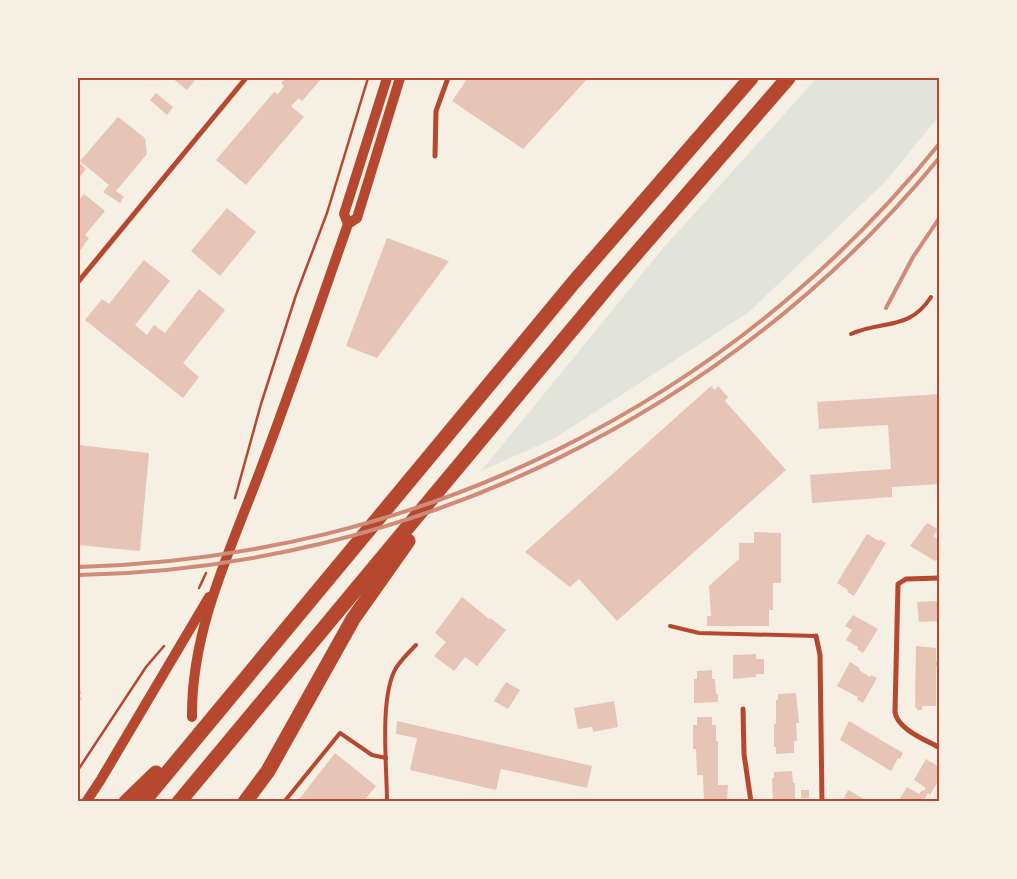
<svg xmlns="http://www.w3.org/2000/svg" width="1017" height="879" font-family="Cabin,sans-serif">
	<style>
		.green { fill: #e2e4dc }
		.building { fill: #e6c5b7 }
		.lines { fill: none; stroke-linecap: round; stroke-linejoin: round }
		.path { stroke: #b5482f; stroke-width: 2.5 }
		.service { stroke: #b5482f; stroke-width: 4 }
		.minor { stroke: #b5482f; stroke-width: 5 }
		.secondary { stroke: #b5482f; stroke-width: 10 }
		.motorway { stroke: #b5482f; stroke-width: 15 }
		.rail { stroke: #cf8b77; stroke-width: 4 }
		.neatline { fill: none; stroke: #b5482f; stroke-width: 2 }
	</style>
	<rect width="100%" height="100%" fill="#f6efe4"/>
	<polygon class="green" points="817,78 939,78 939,116 885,182 749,312 555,438 481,471 664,247"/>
	<g class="building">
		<polygon points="172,78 197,78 187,90"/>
		<polygon points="286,78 322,78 302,101 299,98 291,106 304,117 246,185 216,160 274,92 278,94 284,86 281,83"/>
		<polygon points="468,78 588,78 523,149 452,101"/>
		<polygon points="156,93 173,107 167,115 150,100"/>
		<polygon points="118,117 145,138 147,154 116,191 124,197 120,203 103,192 109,185 80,161"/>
		<polygon points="78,162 86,169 78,179"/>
		<polygon points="84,194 105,211 85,235 89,238 78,253 78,202"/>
		<polygon points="227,208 256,232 220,276 191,251"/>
		<polygon points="387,238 449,261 377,358 346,346"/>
		<polygon points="144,260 170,281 135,325 147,335 154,325 165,333 199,289 225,310 183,363 199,377 183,398 85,320 102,299 109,304"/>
		<polygon points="711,386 715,390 718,386 728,397 725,401 786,470 617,621 579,579 570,587 525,552"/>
		<polygon points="940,394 940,484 892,487 892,497 812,503 810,475 891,469 888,425 819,429 817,402"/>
		<polygon points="78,445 149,453 140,551 78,545"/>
		<polygon points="927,523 938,529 933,536 940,540 940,549 936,554 940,556 938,561 936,560 935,561 910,546"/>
		<polygon points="754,532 781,533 781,583 773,583 773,610 769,610 769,626 707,626 707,616 711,616 709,586 739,559 739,543 754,543"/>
		<polygon points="867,534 879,541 880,539 886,543 854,596 847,592 848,590 837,583"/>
		<polygon points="462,597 489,619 490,618 506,630 477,666 465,657 454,671 434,656 446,642 435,633"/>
		<polygon points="940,601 940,621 919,622 917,602"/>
		<polygon points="853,615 878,629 863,653 857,649 858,647 846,640 852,630 845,626"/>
		<polygon points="916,646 936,648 936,661 940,661 940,667 936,667 936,706 922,706 922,710 917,710 917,708 915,707"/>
		<polygon points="756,654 756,659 764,659 764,674 756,674 756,677 733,679 733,655"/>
		<polygon points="850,662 860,668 859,670 870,677 871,675 877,678 863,703 857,699 858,697 837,686"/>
		<polygon points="712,670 712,679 715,679 716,694 718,694 718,702 694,703 694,679 697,679 697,671"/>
		<polygon points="506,682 520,690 508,709 494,701"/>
		<polygon points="78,686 82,693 79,695 82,699 78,702"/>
		<polygon points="796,693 799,723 796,723 797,741 794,741 794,753 776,754 776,747 774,747 774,724 776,724 776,700 778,700 778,694"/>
		<polygon points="614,701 618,727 593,732 592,727 578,729 574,708"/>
		<polygon points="697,717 712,717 712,725 716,725 716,741 718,741 718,785 728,785 727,802 704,802 703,775 697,775 696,749 693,749 693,725 697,725"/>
		<polygon points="397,721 592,766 587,788 501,769 496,790 410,770 417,738 396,734"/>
		<polygon points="849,721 903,753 900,759 898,758 891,771 840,740"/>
		<polygon points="335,753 376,786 363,802 297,802"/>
		<polygon points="926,759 938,766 940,764 940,778 930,795 928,793 923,802 898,802 907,787 919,794 922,790 923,791 926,788 914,780"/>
		<polygon points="792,771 793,783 795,783 795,802 773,802 772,778 774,778 774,772"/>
		<rect x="801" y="790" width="8" height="8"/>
		<polygon points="848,790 859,796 868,802 842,802"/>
	</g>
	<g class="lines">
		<g class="path">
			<polyline points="235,498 261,404 296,295 327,213 368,78"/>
			<polyline points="199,588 206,573"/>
			<polyline points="78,770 146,667 164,646"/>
		</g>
		<g class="service">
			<path d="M851 334C883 320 909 331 931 297"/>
			<polyline points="670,626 699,633 816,636"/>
			<polyline points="284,802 340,733 372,755 386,758"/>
			<path d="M387 802C387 767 379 697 396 668 401 660 409 652 416 645"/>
		</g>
		<g class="minor">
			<polyline points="435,156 436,111 448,78"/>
			<polyline points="78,282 246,78"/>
			<path d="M940 578 906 579 898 584 895 712C897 729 926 740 940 748"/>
			<polyline points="816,636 820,655 822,802"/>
			<polyline points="743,709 744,754 751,802"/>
		</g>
		<g class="secondary">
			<polyline points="348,224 344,214 387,78"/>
			<path d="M192 717C191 627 233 545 263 463 293 384 320 304 348 224L357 218 400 78"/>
			<polyline points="86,802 100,781 209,597"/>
		</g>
		<g class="motorway">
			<polyline points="126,802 156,773"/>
			<polyline points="143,802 574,282 751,78"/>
			<polyline points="179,802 615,278 788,78"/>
			<polyline points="245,802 268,771 353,619 408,541"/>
		</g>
		<g class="rail">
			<polyline points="886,308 913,257 940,217"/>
			<path d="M78 567C416 558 726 407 940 143"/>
			<path d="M78 575C409 569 730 414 940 157"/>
		</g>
	</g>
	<rect width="1017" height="879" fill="none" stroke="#f6efe4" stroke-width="158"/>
	<rect x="79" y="79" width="859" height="721" class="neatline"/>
</svg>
